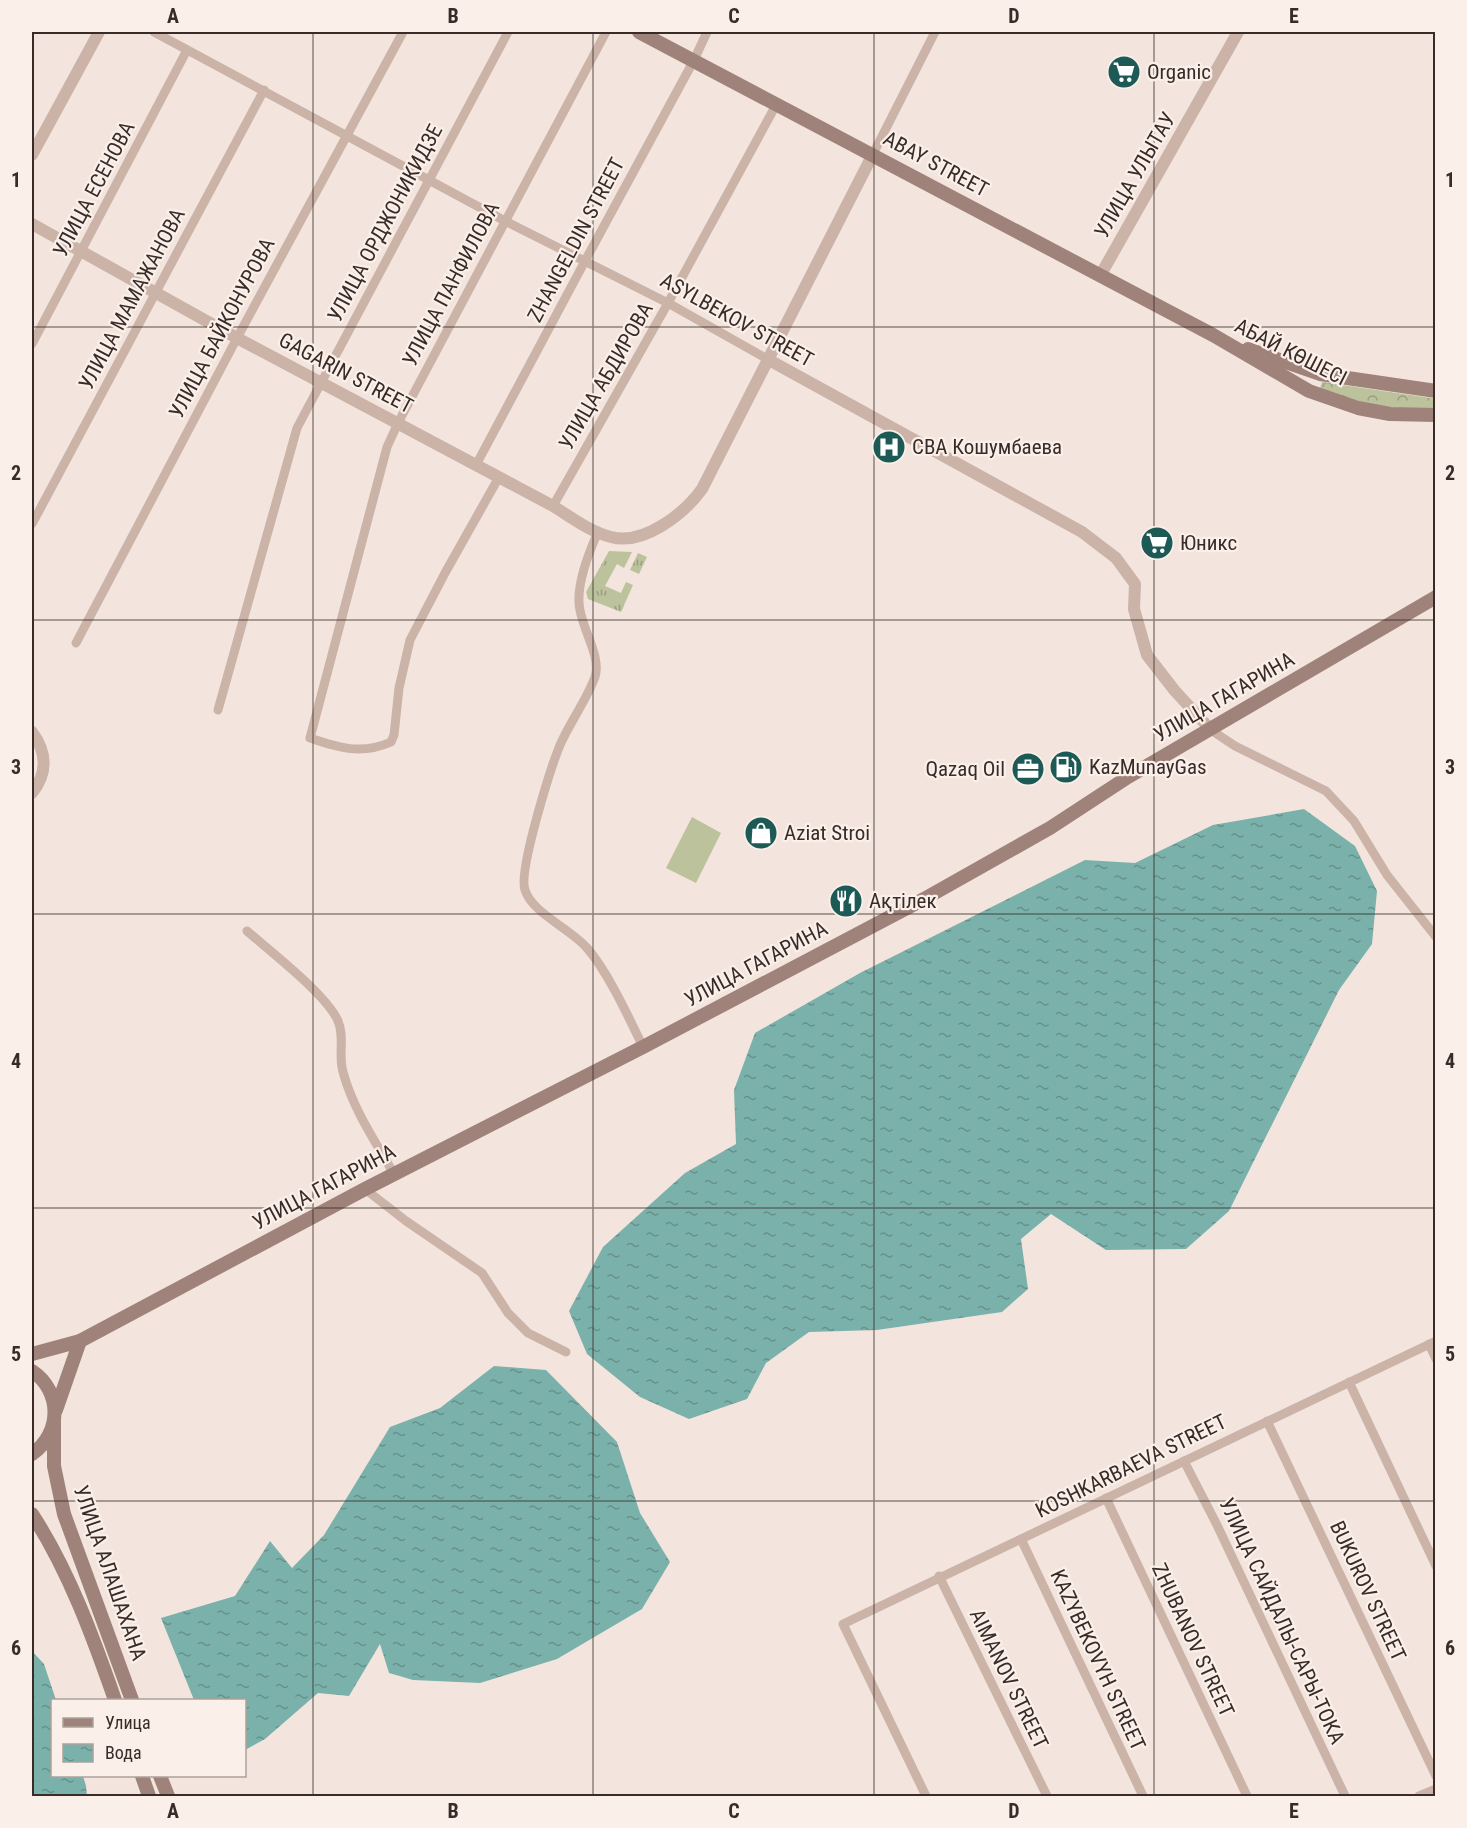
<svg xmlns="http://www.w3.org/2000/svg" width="1467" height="1828" font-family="'Roboto Condensed',sans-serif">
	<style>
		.grass { fill: url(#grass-tufts) }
		.forest { fill: url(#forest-crowns) }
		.pitch { fill: #bbc29c }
		.water { fill: url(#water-ripples) }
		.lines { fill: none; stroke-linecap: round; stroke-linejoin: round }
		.minor { stroke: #cbb3a8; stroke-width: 9 }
		.tertiary { stroke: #cbb3a8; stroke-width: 12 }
		.secondary { stroke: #9f8279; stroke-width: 14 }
		.grid { fill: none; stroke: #382b28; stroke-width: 1.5; stroke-opacity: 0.55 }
		.labels { text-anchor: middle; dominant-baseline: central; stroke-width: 4.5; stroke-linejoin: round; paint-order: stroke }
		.poi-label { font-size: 21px; fill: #382b28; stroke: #faf0e9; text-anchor: start }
		.street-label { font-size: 21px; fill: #382b28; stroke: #faf0e9 }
		.neatline { fill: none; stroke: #382b28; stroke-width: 2 }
		.grid-label { font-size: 20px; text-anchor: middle; font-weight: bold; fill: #382b28 }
	</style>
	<defs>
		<pattern id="grass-tufts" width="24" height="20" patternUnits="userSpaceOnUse" patternTransform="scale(1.5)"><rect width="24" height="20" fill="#bbc29c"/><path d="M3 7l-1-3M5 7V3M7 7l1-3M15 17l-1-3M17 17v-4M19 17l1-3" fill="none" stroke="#999e7f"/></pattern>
		<pattern id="forest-crowns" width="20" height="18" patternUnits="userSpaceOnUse" patternTransform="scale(1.5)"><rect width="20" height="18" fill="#bbc29c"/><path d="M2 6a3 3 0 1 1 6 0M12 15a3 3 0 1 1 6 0" fill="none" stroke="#999e7f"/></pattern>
		<pattern id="water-ripples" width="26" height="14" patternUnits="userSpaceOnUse" patternTransform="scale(1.5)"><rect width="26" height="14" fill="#7bb1ab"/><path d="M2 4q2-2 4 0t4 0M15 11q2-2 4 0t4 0" fill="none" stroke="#66908b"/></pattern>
	</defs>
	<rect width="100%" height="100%" fill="#f3e5dd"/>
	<g class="grass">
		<polygon points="609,551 632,552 624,568 617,564 605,586 621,593 626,582 633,585 621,612 588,599 586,592"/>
		<polygon points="638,553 647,557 639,574 630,570"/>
	</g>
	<path class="forest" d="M1322 382 1431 398 1435 399V409C1396 412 1356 403 1320 388Z"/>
	<polygon class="pitch" points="692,817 721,833 696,883 666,868"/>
	<g class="water">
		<polygon points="1304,809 1355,846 1377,891 1372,944 1339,990 1229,1211 1186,1249 1106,1250 1051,1214 1021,1239 1028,1289 1002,1312 877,1330 809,1332 766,1363 747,1399 689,1419 640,1397 587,1354 569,1311 603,1247 685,1173 736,1144 734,1090 755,1033 860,973 1085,860 1135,863 1213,825"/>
		<polygon points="494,1366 546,1370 617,1442 640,1513 670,1562 642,1609 557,1659 480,1683 413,1680 389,1673 380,1644 349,1696 318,1693 265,1739 245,1750 244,1700 194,1700 161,1618 235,1596 270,1541 292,1568 324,1535 390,1427 440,1408"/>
		<polygon points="32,1651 44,1664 56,1700 52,1700 52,1776 83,1776 86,1786 87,1796 32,1796"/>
	</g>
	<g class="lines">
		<g class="minor">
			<polyline points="154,32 505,221 668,303 769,360"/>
			<polyline points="873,154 935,32"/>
			<polyline points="32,344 187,50"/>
			<polyline points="476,465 585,261 694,60 707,32"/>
			<path d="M499 477 445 573 410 640 399 688 394 735 391 742C362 755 339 748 310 738L387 447 398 423 606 32"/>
			<polyline points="553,506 668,303 776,105"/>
			<polyline points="32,524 264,90"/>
			<path d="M598 532C589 552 578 580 579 602 579 625 602 655 595 677 586 701 570 722 560 745 551 767 518 871 525 890 532 913 571 929 587 948 608 972 629 1018 643 1047"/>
			<polyline points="76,643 237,338 403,32"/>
			<polyline points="218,710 297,428 508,32"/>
			<polyline points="1211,730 1235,746 1326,791 1354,821 1387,875 1436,937"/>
			<path d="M247 931C270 951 327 995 338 1021 345 1037 338 1055 343 1072 353 1109 375 1141 394 1174"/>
			<polyline points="365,1189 406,1221 482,1273 508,1313 528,1333 566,1352"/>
			<polyline points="1429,1344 1436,1359"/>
			<polyline points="1349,1382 1436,1566"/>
			<polyline points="1267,1421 1436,1776"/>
			<polyline points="1184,1461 1217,1525 1345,1796"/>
			<polyline points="1106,1498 1247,1796"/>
			<polyline points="1021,1539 1143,1796"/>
			<polyline points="939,1576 1047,1796"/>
			<polyline points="926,1796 843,1624 1436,1341"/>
			<polyline points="1419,1796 1436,1789"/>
		</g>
		<g class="tertiary">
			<polyline points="32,155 99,32"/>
			<path d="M32 224 237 338 553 506C571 517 590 532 611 537 643 546 684 514 702 489L873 154"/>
			<polyline points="1100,276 1238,32"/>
			<polyline points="769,360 1082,532 1116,558 1135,584 1134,609 1147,655 1175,691 1211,730"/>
			<path d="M32 732C47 752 48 773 32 793"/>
		</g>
		<g class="secondary">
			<polyline points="639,32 1213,335 1309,391 1358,408 1390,414 1436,415"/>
			<polyline points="1248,349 1320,374 1436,391"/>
			<polyline points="32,1354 80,1341 365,1189 643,1047 924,899 1050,828 1128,777 1436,597"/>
			<path d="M32 1371C62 1391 62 1433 32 1454"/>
			<polyline points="56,1410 80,1341"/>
			<polyline points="54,1422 54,1466 64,1514 132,1700"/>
			<path d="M32 1514C69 1571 93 1637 115 1700"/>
			<polyline points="142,1776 149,1796"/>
			<polyline points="160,1776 168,1796"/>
		</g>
	</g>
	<path class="grid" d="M313 32V1796M593 32V1796M874 32V1796M1154 32V1796M32 327H1436M32 620H1436M32 914H1436M32 1208H1436M32 1501H1436"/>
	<defs>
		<g id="supermarket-disc" transform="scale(1.725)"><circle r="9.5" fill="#1d5a56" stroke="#faf0e9"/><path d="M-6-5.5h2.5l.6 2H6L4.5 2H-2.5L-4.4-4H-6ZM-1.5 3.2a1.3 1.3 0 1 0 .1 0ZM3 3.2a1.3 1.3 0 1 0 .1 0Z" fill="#fff"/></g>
		<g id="hospital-disc" transform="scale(1.725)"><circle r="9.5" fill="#1d5a56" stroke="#faf0e9"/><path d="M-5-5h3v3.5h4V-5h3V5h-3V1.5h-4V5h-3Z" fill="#fff"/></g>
		<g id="fuel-disc" transform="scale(1.725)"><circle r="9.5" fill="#1d5a56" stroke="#faf0e9"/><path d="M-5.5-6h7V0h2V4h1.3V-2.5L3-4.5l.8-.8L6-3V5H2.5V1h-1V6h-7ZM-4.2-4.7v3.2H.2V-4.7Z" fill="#fff"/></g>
		<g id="office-disc" transform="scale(1.725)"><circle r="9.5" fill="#1d5a56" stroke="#faf0e9"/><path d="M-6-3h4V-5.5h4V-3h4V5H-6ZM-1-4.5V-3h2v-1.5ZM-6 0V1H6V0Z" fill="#fff"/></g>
		<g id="shop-disc" transform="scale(1.725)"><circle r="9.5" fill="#1d5a56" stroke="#faf0e9"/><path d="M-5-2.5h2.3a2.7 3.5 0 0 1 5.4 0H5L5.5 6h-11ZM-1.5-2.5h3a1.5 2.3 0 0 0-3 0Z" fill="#fff"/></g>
		<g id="restaurant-disc" transform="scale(1.725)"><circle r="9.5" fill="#1d5a56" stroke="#faf0e9"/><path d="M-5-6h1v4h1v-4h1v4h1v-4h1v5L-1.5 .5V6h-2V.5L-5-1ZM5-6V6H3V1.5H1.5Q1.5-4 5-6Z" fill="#fff"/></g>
	</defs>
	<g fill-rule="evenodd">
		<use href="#supermarket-disc" x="1124" y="72"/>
		<use href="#hospital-disc" x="889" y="447"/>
		<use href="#supermarket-disc" x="1157" y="543"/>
		<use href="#fuel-disc" x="1066" y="767"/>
		<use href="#office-disc" x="1028" y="769"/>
		<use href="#shop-disc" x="761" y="833"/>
		<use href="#restaurant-disc" x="846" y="901"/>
	</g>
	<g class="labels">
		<g class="poi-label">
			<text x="1147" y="72">Organic</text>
			<text x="912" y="447">СВА Кошумбаева</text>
			<text x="1180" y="543">Юникс</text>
			<text x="1089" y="767">KazMunayGas</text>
			<text x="1005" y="769" text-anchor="end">Qazaq Oil</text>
			<text x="784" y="833">Aziat Stroi</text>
			<text x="869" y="901">Ақтілек</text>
		</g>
		<g class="street-label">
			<text transform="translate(936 164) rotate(28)">ABAY STREET</text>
			<text transform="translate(1135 175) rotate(-60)">УЛИЦА УЛЫТАУ</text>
			<text transform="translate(94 189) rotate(-62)">УЛИЦА ЕСЕНОВА</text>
			<text transform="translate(385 223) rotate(-62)">УЛИЦА ОРДЖОНИКИДЗЕ</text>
			<text transform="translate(576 240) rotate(-62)">ZHANGELDIN STREET</text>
			<text transform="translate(451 284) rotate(-62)">УЛИЦА ПАНФИЛОВА</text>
			<text transform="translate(132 299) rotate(-62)">УЛИЦА МАМАЖАНОВА</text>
			<text transform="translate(737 320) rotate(29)">ASYLBEKOV STREET</text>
			<text transform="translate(222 328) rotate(-62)">УЛИЦА БАЙКОНУРОВА</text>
			<text transform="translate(1291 352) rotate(27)">АБАЙ КӨШЕСІ</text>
			<text transform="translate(346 373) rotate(28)">GAGARIN STREET</text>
			<text transform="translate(606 376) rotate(-60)">УЛИЦА АБДИРОВА</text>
			<text transform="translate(1224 697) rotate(-30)">УЛИЦА ГАГАРИНА</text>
			<text transform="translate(756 964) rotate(-28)">УЛИЦА ГАГАРИНА</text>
			<text transform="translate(324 1187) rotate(-28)">УЛИЦА ГАГАРИНА</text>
			<text transform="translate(1131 1466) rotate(-26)">KOSHKARBAEVA STREET</text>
			<text transform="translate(110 1573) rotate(71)">УЛИЦА АЛАШАХАНА</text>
			<text transform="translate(1368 1591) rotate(65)">BUKUROV STREET</text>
			<text transform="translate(1282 1621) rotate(65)">УЛИЦА САЙДАЛЫ-САРЫ-ТОКА</text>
			<text transform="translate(1193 1640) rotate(65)">ZHUBANOV STREET</text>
			<text transform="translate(1098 1660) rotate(65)">KAZYBEKOVYH STREET</text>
			<text transform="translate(1009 1679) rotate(64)">AIMANOV STREET</text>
		</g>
	</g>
	<rect width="1467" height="1828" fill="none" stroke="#faf0e9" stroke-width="66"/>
	<rect x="51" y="1699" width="195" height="78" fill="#faf0e9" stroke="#aca19c" stroke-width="1.5"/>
	<rect x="63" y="1718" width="30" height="9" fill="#9f8279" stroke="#aca19c" stroke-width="1.5"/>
	<text x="105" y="1729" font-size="18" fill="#382b28">Улица</text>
	<rect x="63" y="1744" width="30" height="18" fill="url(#water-ripples)" stroke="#aca19c" stroke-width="1.5"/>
	<text x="105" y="1759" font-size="18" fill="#382b28">Вода</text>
	<rect x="33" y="33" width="1401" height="1762" class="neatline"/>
	<g class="grid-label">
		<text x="173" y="23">A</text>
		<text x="453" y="23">B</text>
		<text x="734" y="23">C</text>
		<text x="1014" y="23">D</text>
		<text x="1294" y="23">E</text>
		<text x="16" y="187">1</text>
		<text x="1450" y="187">1</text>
		<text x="16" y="480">2</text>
		<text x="1450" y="480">2</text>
		<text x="16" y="774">3</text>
		<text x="1450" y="774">3</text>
		<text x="16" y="1068">4</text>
		<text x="1450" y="1068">4</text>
		<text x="16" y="1361">5</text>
		<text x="1450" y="1361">5</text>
		<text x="16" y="1655">6</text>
		<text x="1450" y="1655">6</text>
		<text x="173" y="1818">A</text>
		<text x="453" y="1818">B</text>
		<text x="734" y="1818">C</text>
		<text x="1014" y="1818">D</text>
		<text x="1294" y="1818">E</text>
	</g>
</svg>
